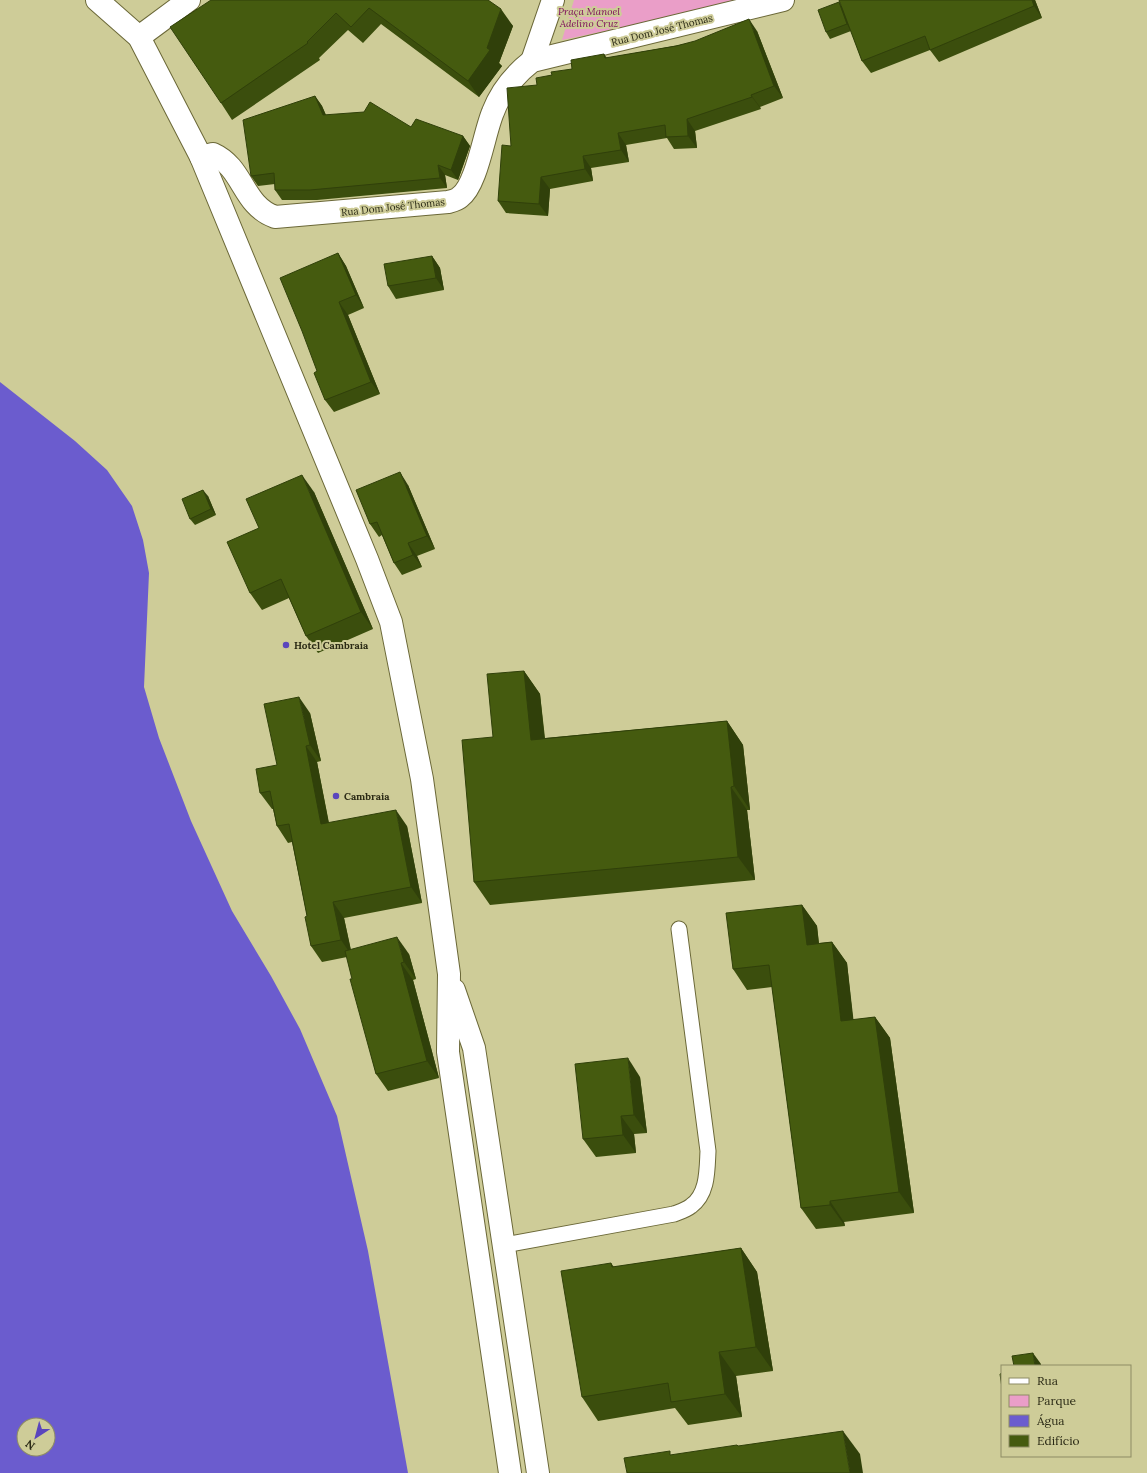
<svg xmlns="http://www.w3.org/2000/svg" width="1147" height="1473" font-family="Lora,serif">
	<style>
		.green { fill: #ea9ec8 }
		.water { fill: #6b5cce; fill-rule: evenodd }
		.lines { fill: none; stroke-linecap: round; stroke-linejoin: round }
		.lane-casing { stroke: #6b6838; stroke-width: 17 }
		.street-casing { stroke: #6b6838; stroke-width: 24 }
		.secondary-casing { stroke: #6b6838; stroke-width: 24 }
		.lane { stroke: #fff; stroke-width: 15 }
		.street { stroke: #fff; stroke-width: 22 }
		.secondary { stroke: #fff; stroke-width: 22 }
		.wall { fill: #3b4e0d }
		.shaded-wall { fill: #30400a }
		.building { fill: #455b0f; stroke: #30400a }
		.poi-dot { fill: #5a45bd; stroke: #cecc98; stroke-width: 1.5 }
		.labels { text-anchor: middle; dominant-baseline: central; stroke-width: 4; stroke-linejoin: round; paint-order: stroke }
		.park-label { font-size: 10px; font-style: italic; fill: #7c0b59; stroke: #cecc98 }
		.street-label { font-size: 10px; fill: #2b2a15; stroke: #cecc98 }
		.poi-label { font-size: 10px; font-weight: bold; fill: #2b2a15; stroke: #cecc98; text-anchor: start }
	</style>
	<rect width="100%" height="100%" fill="#cecc98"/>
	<polygon class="green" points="574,0 753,0 562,40"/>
	<path class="water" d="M0 382 75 441 107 470 132 506 143 540 149 573 144 687 159 738 191 821 232 911 271 976 300 1029 337 1116 368 1251 408 1473H0ZM24 1425H48V1449H24Z"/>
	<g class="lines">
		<g class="lane-casing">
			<path id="lane" d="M504 1245 674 1214C679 1212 686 1210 691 1206 708 1194 707 1170 708 1151L679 929"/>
		</g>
		<g class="street-casing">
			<g id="street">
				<polyline points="139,37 189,0"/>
				<polyline points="532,61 553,0"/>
				<path d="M201 157 213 154C244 168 242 205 275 217L448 202C452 201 457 200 460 197 477 185 484 133 493 112 501 91 514 75 532 61L783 0"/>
			</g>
		</g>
		<g class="secondary-casing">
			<g id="secondary">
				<polyline points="97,0 139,37 201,157 367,559 391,622 422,779 449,974 448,1052 510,1473"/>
				<polyline points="454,990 474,1048 538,1473"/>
			</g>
		</g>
		<use href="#lane" class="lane"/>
		<use href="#street" class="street"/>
		<use href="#secondary" class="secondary"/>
	</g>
	<g class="wall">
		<polygon points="211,0 488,0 513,26 499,63 502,66 479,97 381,24 363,43 348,30 319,58 320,60 232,120 221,103"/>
		<polygon points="1035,0 1042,18 939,62 930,50 871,73 862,61 851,31 830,39 826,32 839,2 841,6"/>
		<polygon points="757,31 783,98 760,107 761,109 695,131 697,148 674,149 667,138 626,145 629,162 591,168 593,181 550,189 548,216 506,213 498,201 511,146 537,85 552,75 572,69 604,54 607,58"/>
		<polygon points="315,96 322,106 326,115 411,127 463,136 470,146 458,180 445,175 447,188 317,200 282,200 275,190 275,184 258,186 251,176"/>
		<polygon points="338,253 346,266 364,308 348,315 380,394 334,412 325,400 317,371"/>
		<polygon points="432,256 440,268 444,290 396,299 388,286"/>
		<polygon points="408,485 435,549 417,556 422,567 402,575 394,563 382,535 379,537 370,524"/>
		<polygon points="314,492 373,629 318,653 306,636 289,598 262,610 250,593 259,528"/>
		<polygon points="208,496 216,515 195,525 190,519"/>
		<polygon points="524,671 540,694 545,738 727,721 743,745 750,810 747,810 755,880 490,905 474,882 493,737"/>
		<polygon points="310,713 321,761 317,762 329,823 407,826 422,903 344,918 351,950 409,954 416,979 413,980 439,1078 388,1091 376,1074 347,957 322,962 311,946 307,916 292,842 288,843 277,826 273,809 272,809 260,793"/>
		<polygon points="802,905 817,926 819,943 832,942 847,963 853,1020 875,1017 890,1038 914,1213 844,1222 845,1226 816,1229 801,1208 772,987 747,990 733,969"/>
		<polygon points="640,1077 647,1133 634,1134 636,1153 596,1157 583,1139"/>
		<polygon points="741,1248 757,1272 773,1371 736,1376 742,1417 688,1425 675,1408 598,1421 582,1397 611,1263 614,1267"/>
	</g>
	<g class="shaded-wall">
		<polygon points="1032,0 1035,0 1042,18 1034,6"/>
		<polygon points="839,2 843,9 851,31 847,24"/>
		<polygon points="501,9 513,26 499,63 502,66 479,97 468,81 487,48"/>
		<polygon points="749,19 757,31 783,98 774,86"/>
		<polygon points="751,95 760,107 761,109 752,97"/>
		<polygon points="315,96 322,106 330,125 323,115"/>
		<polygon points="687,119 695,131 697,148 688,136"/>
		<polygon points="618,133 626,145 629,162 621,150"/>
		<polygon points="463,136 470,146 458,180 451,170"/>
		<polygon points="583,156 591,168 593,181 585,169"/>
		<polygon points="438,165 445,175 447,188 440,178"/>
		<polygon points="541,177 550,189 548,216 539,204"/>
		<polygon points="338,253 346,266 364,308 356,295"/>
		<polygon points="432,256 440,268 444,290 436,278"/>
		<polygon points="339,302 348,315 380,394 371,382"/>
		<polygon points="400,472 408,485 435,549 427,536"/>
		<polygon points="302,475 314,492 373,629 361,612"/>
		<polygon points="203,490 208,496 216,515 211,509"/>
		<polygon points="408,543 417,556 422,567 413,555"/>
		<polygon points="524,671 540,694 547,763 531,740"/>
		<polygon points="299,697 310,713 321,761 310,745"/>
		<polygon points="727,721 743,745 750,810 734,786"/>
		<polygon points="306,746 317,762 332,840 321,824"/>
		<polygon points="731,787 747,810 755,880 738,857"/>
		<polygon points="396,810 407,826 422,903 411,887"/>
		<polygon points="333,902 344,918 352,956 341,940"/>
		<polygon points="802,905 817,926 821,966 807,945"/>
		<polygon points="397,937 409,954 416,979 404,962"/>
		<polygon points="832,942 847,963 856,1042 841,1021"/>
		<polygon points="401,963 413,980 439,1078 427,1061"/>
		<polygon points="875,1017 890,1038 914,1213 899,1192"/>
		<polygon points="628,1058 640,1077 647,1133 634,1115"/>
		<polygon points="621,1116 634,1134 636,1153 623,1135"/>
		<polygon points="830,1201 844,1222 845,1226 830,1205"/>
		<polygon points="741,1248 757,1272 773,1371 756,1347"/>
		<polygon points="719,1352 736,1376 742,1417 725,1394"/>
		<polygon points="1033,1353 1041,1364 1041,1366 1035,1366"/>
		<polygon points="843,1431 860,1454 863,1473 850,1473"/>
	</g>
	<g class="building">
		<polygon points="211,0 488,0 501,9 487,48 490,50 468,81 369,8 351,27 336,13 307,42 308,43 221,103 170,27"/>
		<polygon points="839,0 1032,0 1034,6 930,50 925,36 862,61"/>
		<polygon points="839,2 847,24 826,32 818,10"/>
		<polygon points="749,19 774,86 751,95 752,97 687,119 688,136 666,137 665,125 618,133 621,150 583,156 585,169 541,177 539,204 498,201 502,145 511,146 507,88 537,85 536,78 552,75 551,72 572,69 571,60 604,54 605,58 676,46 695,41"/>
		<polygon points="315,96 323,115 364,112 370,102 411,127 416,119 463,136 451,170 438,165 440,178 310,190 275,190 274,173 251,176 243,120"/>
		<polygon points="338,253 356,295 339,302 371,382 325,400 314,373 317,371 302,331 280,278"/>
		<polygon points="432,256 436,278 388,286 384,264"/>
		<polygon points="400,472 427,536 408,543 413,555 394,563 377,522 370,524 356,490"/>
		<polygon points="302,475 361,612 306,636 281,579 250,593 227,542 259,528 246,499"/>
		<polygon points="203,490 211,509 190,519 182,499"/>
		<polygon points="524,671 531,740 727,721 734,786 731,787 738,857 474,882 462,740 493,737 487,674"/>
		<polygon points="299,697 310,745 306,746 321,824 396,810 411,887 333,902 341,940 311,946 305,917 307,916 289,824 277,826 270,791 260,793 256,769 277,765 264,704"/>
		<polygon points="802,905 807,945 832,942 841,1021 875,1017 899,1192 830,1201 830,1205 801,1208 769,965 733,969 726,913"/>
		<polygon points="397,937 404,962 401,963 427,1061 376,1074 350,979 352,979 345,951"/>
		<polygon points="628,1058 634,1115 621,1116 623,1135 583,1139 575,1064"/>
		<polygon points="741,1248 756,1347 719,1352 725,1394 671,1402 668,1383 582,1397 561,1271 611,1263 612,1267"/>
		<polygon points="1033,1353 1035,1366 1014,1366 1012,1356"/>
		<polygon points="1002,1373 1002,1388 1000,1374"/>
		<polygon points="843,1431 850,1473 627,1473 624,1458 670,1451 670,1455 737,1445 738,1446"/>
	</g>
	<g class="poi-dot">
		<circle cx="286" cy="645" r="4"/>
		<circle cx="336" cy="796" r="4"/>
	</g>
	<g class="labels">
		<g class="park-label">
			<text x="589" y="11">Praça Manoel<tspan x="589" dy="12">Adelino Cruz</tspan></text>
		</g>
		<g class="street-label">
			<text transform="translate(662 30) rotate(-14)">Rua Dom José Thomas</text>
			<text transform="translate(393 207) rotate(-6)">Rua Dom José Thomas</text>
		</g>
		<g class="poi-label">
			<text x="294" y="645">Hotel Cambraia</text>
			<text x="344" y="796">Cambraia</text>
		</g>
	</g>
	<rect x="1001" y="1365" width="130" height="92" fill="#cecc98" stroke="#8d8b64"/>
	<rect x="1009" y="1378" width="20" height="6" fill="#ffffff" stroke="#8d8b64"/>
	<text x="1037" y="1385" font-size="12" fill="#2b2a15">Rua</text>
	<rect x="1009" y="1395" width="20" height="12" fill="#ea9ec8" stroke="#8d8b64"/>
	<text x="1037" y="1405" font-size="12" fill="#2b2a15">Parque</text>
	<rect x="1009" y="1415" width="20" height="12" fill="#6b5cce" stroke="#8d8b64"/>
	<text x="1037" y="1425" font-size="12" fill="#2b2a15">Água</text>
	<rect x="1009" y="1435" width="20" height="12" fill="#455b0f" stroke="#8d8b64"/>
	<text x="1037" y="1445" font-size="12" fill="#2b2a15">Edifício</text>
	<g transform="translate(36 1437) rotate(216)"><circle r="19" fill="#cecc98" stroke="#8d8b64"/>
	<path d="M0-3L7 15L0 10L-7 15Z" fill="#5a45bd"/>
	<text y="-6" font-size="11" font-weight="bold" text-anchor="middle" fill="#2b2a15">N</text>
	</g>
</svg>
